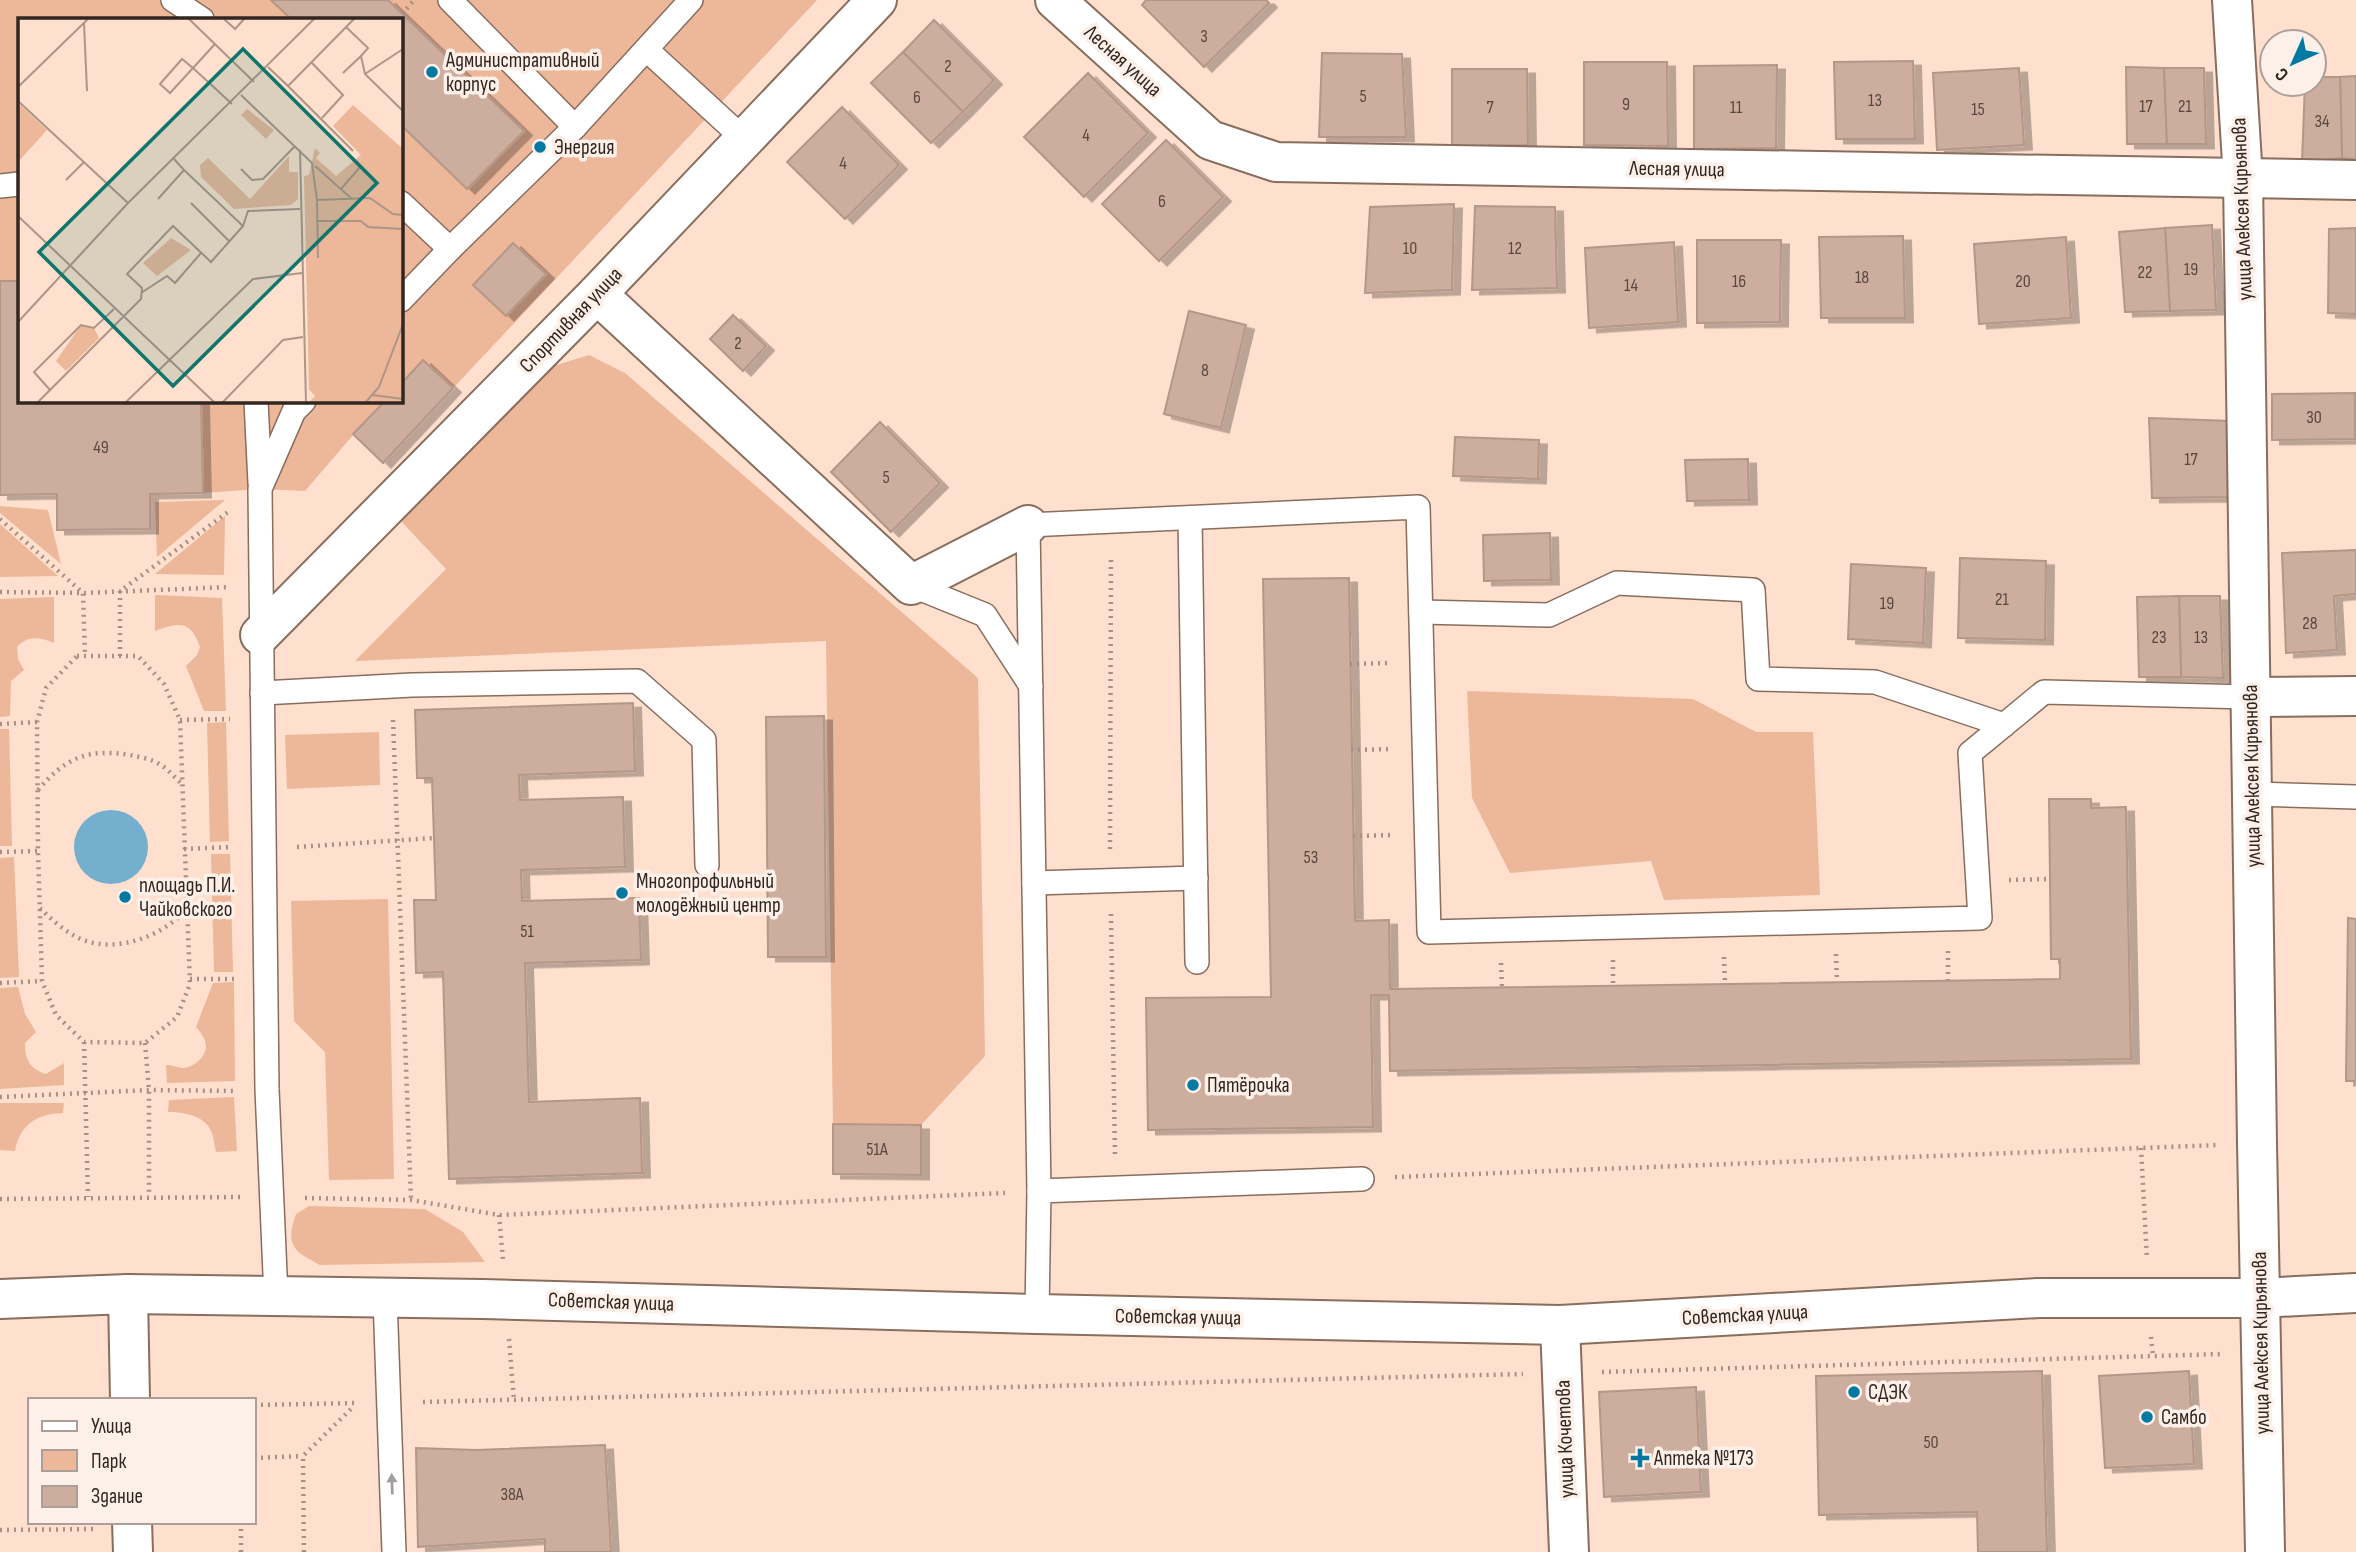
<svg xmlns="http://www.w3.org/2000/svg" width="2356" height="1552" font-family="'Sofia Sans Condensed',sans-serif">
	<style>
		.green { fill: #edb79a }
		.water { fill: #74b0ce }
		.building { fill: #cdae9e; stroke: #b59787; stroke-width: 2; filter: url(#shadow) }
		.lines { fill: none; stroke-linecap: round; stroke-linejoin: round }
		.lane-casing { stroke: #896d5d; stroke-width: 26 }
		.street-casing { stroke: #896d5d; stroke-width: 42 }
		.secondary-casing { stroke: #896d5d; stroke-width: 42 }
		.path { stroke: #a89184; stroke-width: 4.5; stroke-dasharray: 2 5; stroke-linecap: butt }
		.lane { stroke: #fff; stroke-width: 23 }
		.street { stroke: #fff; stroke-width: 38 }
		.secondary { stroke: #fff; stroke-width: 38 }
		.oneway { fill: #a39d9b }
		.poi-dot { fill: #0279a2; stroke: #fdf0e9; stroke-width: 2.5 }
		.labels { text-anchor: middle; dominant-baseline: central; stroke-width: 7; stroke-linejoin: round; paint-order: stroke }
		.number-label { font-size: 18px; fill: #594840 }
		.poi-label { font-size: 21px; fill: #322620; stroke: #fdf0e9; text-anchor: start }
		.street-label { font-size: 21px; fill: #322620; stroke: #fdf0e9 }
		.inset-road { fill: none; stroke: #ad9588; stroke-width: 2 }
		.view { fill: #0f766e; fill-opacity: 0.15; stroke: #0f766e; stroke-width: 3.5 }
		.inset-edge { fill: none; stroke: #322620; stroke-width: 3.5 }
	</style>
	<defs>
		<filter id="shadow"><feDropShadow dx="8" dy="4.5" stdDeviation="0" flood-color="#0004"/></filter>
	</defs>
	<rect width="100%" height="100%" fill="#ffdfcd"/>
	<g class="green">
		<polygon points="0,0 817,0 383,463 353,435 305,491 260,489 203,493 201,401 401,401 401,19 19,19 19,281 0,281"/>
		<polygon points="589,355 625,373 978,678 985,1056 921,1125 833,1124 826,641 355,661 446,569 400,520 550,367"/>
		<polygon points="225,500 157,557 155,502"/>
		<polygon points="0,506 48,510 61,564 0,513"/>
		<polygon points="225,516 224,575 155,574"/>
		<polygon points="0,524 58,576 0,577"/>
		<path d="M155 595 222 598 226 711H204L186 666 197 655 200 647C191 620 179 622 155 631Z"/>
		<path d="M54 597V643C40 637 27 635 17 647L18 659 24 670 11 681 10 716 0 717V599Z"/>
		<polygon points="1467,691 1693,699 1756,732 1813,732 1820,895 1664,900 1651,861 1510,873 1472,798"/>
		<polygon points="226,722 229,841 210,842 207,723"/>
		<polygon points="0,729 9,729 12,846 0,846"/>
		<polygon points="379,732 380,785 287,789 285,735"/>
		<polygon points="211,854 230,854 233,972 214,972"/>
		<polygon points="14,857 19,977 0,978 0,858"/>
		<polygon points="388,899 394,1179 329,1180 325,1052 294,1021 291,901"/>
		<path d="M234 982 235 1081 167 1083 166 1065C172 1065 176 1067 182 1068 193 1068 205 1058 206 1047 206 1039 201 1033 196 1027L213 983Z"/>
		<path d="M18 987 25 1014 36 1032 25 1043C25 1060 30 1069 46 1074L64 1063V1085L0 1089V988Z"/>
		<path d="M234 1097 237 1151 216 1152C214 1145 214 1135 210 1129 203 1115 182 1112 168 1112L169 1100Z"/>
		<path d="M0 1103H64L63 1113C37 1114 20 1124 15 1151L0 1150Z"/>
		<path d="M309 1206 425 1209 463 1232 485 1262 320 1265C293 1251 285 1245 296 1214Z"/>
	</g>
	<circle class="water" cx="111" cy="847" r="37"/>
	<g class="building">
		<polygon points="271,0 388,0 524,131 467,189 401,125 401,19 291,19"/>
		<polygon points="1146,0 1266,0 1269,3 1204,67 1142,5"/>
		<polygon points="934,20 994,80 963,112 903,52"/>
		<polygon points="903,52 963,112 931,143 871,83"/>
		<polygon points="1322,53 1402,54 1406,137 1319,137"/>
		<polygon points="1913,61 1915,139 1836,139 1834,62"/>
		<polygon points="1584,62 1667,62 1668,146 1584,145"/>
		<polygon points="1777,65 1776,148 1694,149 1694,66"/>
		<polygon points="2126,67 2164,68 2167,144 2127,144"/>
		<polygon points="2019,68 2024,145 1937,150 1933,73"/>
		<polygon points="2164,68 2204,68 2206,144 2167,144"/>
		<polygon points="1452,69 1527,69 1528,145 1452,146"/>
		<polygon points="1088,73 1148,133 1084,197 1024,137"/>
		<polygon points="2356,76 2356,159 2342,158 2340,77"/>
		<polygon points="2314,77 2340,77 2342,158 2302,162 2305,84 2314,84"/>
		<polygon points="842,107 899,165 845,219 787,162"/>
		<polygon points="1166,140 1223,197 1159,261 1102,204"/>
		<polygon points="1454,204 1452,290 1365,293 1370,207"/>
		<polygon points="1475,206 1555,207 1557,288 1472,290"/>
		<polygon points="2212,225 2216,310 2170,311 2165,228"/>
		<polygon points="2165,228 2170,311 2125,312 2119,232"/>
		<polygon points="2356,228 2356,314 2328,313 2329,229"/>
		<polygon points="1903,236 1905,318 1821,318 1819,237"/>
		<polygon points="2066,237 2071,318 1979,324 1974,244"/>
		<polygon points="1697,240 1781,240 1780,322 1697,323"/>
		<polygon points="1674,242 1678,322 1589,328 1585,248"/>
		<polygon points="513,243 546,274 506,316 473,285"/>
		<polygon points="0,281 19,281 19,401 201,401 203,493 150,494 150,529 57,530 57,494 0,495"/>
		<polygon points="1189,311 1246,325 1221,428 1164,414"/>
		<polygon points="733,315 766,346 743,371 710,339"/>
		<polygon points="423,360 453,388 383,463 353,434 385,401 401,401 401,384"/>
		<polygon points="2355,393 2355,439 2272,440 2272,394"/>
		<polygon points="2149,418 2230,421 2231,497 2152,498"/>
		<polygon points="880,422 940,483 891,532 831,472"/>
		<polygon points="1455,437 1539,440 1538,479 1453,476"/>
		<polygon points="1748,459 1749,500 1687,501 1685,460"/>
		<polygon points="1550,533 1551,580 1484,581 1483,535"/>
		<polygon points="2356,550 2356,594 2334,596 2337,650 2286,653 2282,553"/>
		<polygon points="1960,558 2046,561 2045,640 1958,638"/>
		<polygon points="1851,564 1926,568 1923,643 1848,639"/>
		<polygon points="1349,578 1355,921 1389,920 1390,989 2060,979 2060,959 2051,959 2049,799 2091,799 2091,808 2126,807 2131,1059 1390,1071 1389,995 1371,995 1373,1127 1148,1130 1146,998 1271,997 1263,579"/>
		<polygon points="2179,596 2220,596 2223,678 2181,677"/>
		<polygon points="2179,596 2181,677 2139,677 2137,597"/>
		<polygon points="633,703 635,771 519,775 520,800 623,797 625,867 521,870 522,901 639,898 641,960 525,963 529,1102 640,1098 642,1173 449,1179 443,972 416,973 414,900 436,900 432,778 417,778 415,710"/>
		<polygon points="824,716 826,957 768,957 766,717"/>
		<polygon points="2348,918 2356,919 2356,1081 2346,1081"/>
		<polygon points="833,1124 921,1125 921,1175 833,1174"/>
		<polygon points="2042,1371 2047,1552 1978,1552 1977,1512 1819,1515 1816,1376"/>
		<polygon points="2189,1371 2194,1464 2105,1468 2099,1376"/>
		<polygon points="1696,1387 1701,1492 1604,1497 1599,1392"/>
		<polygon points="605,1445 611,1552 545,1552 545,1539 418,1547 416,1448 476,1450"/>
	</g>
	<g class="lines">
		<g class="lane-casing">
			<g id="lane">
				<polyline points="173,0 202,19"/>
				<polyline points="450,0 575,127"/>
				<polyline points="647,50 745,140"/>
				<polyline points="0,186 19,184"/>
				<polyline points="401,203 450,249 401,300"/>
				<polyline points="450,249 575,127 691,0"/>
				<polyline points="256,401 260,483"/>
				<polyline points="1190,518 1197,962"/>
				<polyline points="911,585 985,615 1031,686"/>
				<polyline points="1421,612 1549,615 1617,583 1753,590 1758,679 1875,682 2004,725"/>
				<polyline points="262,693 412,685 637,681 704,740 707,865"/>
				<polyline points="2253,794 2356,797"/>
				<polyline points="1034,883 1196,878"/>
				<polyline points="1039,1191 1028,525 1418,507 1429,932 1980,918 1970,753 2044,692 2250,697"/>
				<polyline points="276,1297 267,1089 260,489 294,411 304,401"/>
				<polyline points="385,1298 394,1552"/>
				<polyline points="1037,1314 1039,1191 1362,1179"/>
			</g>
		</g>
		<g class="street-casing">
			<g id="street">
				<polyline points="1055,0 1210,140 1276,162 2356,180"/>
				<polyline points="2232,0 2243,179 2257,1143 2265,1552"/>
				<polyline points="597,294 911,585 1028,525"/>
				<polyline points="260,635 597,294 877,0"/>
				<polyline points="2250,697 2356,696"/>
				<polyline points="128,1294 130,1400"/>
				<polyline points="1560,1325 1569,1552"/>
				<polyline points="132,1522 133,1552"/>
			</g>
		</g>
		<g class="secondary-casing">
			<polyline id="secondary" points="0,1299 128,1294 483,1299 1037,1314 1560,1325 2039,1298 2260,1298 2356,1293"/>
		</g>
		<g class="path">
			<polyline points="402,14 414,0"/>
			<polyline points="0,519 83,593 85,656"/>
			<polyline points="0,592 83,593 230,587"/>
			<polygon points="77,656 138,656 164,684 180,720 190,984 177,1017 145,1043 84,1042 56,1015 42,981 38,851 37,722 46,688"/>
			<polyline points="120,656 120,591 228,512"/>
			<polyline points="1350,664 1390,663"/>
			<polyline points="180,720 230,719"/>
			<polyline points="393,720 411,1200"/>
			<polyline points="0,724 37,722"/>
			<polyline points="1351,750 1392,749"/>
			<path d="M38 790C65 758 88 748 130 755 140 757 152 759 161 765 169 770 175 778 182 784"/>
			<polyline points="1353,836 1394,835"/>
			<polyline points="297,847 434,838"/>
			<polyline points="184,849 231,847"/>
			<polyline points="1110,849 1111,556"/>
			<polyline points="0,852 38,851"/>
			<polyline points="2009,880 2050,879"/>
			<path d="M40 908C52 920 66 933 83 940 118 953 163 936 187 909"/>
			<polyline points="1111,914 1115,1157"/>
			<polyline points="1948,951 1948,980"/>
			<polyline points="1836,954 1837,982"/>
			<polyline points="1724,957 1725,984"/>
			<polyline points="1613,960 1613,986"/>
			<polyline points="1501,963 1502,987"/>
			<polyline points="190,979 235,979"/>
			<polyline points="0,983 42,981"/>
			<polyline points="84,1042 88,1197"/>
			<polyline points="145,1043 149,1090 149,1196"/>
			<polyline points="0,1097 149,1090 235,1091"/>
			<polyline points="2141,1148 2147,1259"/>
			<polyline points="1395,1177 2218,1145"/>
			<polyline points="305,1198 411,1200 499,1215 1005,1193"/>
			<polyline points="0,1199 241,1197"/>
			<polyline points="499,1215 503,1260"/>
			<polyline points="2151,1337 2153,1356"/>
			<polyline points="509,1339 514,1400"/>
			<polyline points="1602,1372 2223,1354"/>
			<polyline points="423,1402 1523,1374"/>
			<polyline points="254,1405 358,1403"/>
			<polyline points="254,1458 303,1456"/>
			<polyline points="241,1522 241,1552"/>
			<polyline points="0,1530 93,1529"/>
			<polyline points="304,1552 303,1456 354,1406"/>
		</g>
		<use href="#lane" class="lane"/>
		<use href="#street" class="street"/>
		<use href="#secondary" class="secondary"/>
	</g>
	<defs><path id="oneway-solid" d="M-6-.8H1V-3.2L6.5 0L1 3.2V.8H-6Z" transform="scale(1.75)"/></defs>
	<use class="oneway" href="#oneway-solid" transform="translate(392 1484) rotate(-92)"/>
	<g class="poi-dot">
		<circle cx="432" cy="72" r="7"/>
		<circle cx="540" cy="147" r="7"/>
		<circle cx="622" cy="893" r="7"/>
		<circle cx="125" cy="897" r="7"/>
		<circle cx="1193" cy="1085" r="7"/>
		<circle cx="1854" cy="1392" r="7"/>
		<circle cx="2147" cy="1417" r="7"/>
		<path d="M1636.5 1447.5h7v7h7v7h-7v7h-7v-7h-7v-7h7z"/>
	</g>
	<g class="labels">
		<g class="number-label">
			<text x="1204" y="36">3</text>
			<text x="948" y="66">2</text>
			<text x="1363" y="96">5</text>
			<text x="917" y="97">6</text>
			<text x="1875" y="100">13</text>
			<text x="1626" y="104">9</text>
			<text x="2146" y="106">17</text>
			<text x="2185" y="106">21</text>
			<text x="1490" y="107">7</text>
			<text x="1736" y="107">11</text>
			<text x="1978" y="109">15</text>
			<text x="2322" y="121">34</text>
			<text x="1086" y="135">4</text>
			<text x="843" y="163">4</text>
			<text x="1162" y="201">6</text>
			<text x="1410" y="248">10</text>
			<text x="1515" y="248">12</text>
			<text x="2191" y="269">19</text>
			<text x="2145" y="272">22</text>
			<text x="1862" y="277">18</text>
			<text x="1739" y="281">16</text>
			<text x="2023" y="281">20</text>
			<text x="1631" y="285">14</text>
			<text x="738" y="343">2</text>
			<text x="1205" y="370">8</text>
			<text x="2314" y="417">30</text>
			<text x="101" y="447">49</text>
			<text x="2191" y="459">17</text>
			<text x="886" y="477">5</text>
			<text x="2002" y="599">21</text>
			<text x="1887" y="603">19</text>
			<text x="2310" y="623">28</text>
			<text x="2159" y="637">23</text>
			<text x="2201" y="637">13</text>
			<text x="1311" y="857">53</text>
			<text x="527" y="931">51</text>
			<text x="877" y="1149">51А</text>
			<text x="1931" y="1442">50</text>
			<text x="512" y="1494">38А</text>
		</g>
		<g class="poi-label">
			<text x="446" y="60">Административный<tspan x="446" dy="24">корпус</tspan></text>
			<text x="554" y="147">Энергия</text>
			<text x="636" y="881">Многопрофильный<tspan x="636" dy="24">молодёжный центр</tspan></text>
			<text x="139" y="885">площадь П.И.<tspan x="139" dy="24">Чайковского</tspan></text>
			<text x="1207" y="1085">Пятёрочка</text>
			<text x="1868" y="1392">СДЭК</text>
			<text x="2161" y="1417">Самбо</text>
			<text x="1654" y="1458">Аптека №173</text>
		</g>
		<g class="street-label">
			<text transform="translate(1123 61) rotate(42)">Лесная улица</text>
			<text transform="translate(1677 169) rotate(1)">Лесная улица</text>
			<text transform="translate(2242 209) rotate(-92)">улица Алексея Кирьянова</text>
			<text transform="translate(571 320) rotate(-46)">Спортивная улица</text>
			<text transform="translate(2252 776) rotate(-91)">улица Алексея Кирьянова</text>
			<text transform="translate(611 1302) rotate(2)">Советская улица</text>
			<text transform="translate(1745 1315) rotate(-3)">Советская улица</text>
			<text transform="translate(1178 1317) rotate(1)">Советская улица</text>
			<text transform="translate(2261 1343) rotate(-91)">улица Алексея Кирьянова</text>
			<text transform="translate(1565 1439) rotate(-92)">улица Кочетова</text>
		</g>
	</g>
	<g transform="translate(18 18)">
		<rect width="385" height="385" fill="#ffdfcd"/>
		<path d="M0 85 29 112 0 144ZM335 87 385 131V385H290L297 378 291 371 286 158 291 157 297 130 302 135 298 140 318 158 343 137 315 108ZM229 91 256 112 248 121 223 97ZM271 138V154H280V181L273 187 216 191 183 159 182 147 190 140 232 181ZM153 220 173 232 139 258 125 245ZM63 307 76 310 81 320 48 353 38 343Z" fill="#edb79a"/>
		<path class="inset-road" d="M170 0 236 64M205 0 217 11 227 0M66 5 69 73M328 9 350 30 343 38 347 56 385 93M197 26 175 50 152 75 142 66 164 41 175 50 214 86M293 44 325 77 304 100M250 49 270 68 337 0M325 55 343 38M347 56 385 31M270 68 335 133M0 69 71 0M223 77 294 145 299 182 352 180 375 196 385 197M0 83 110 185M282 132 288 385M297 148 334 181M223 151 234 162 245 161 277 128M48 162 66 144M323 171 343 148M140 181 166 152 156 141M299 182 300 240M173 185 211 223M0 198 197 385M298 203H343L350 209 385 211M225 208 230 193 282 191M123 275 149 258 157 265 183 235M0 304 110 185 297 0M32 372 16 354 63 307 76 310 96 291M354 377 385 381M19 385 123 281 124 270 109 256 155 208 193 244 225 208 166 152M107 385 235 261 284 255M204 385 265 322 285 319M347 385 361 369 385 306"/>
		<path class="view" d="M225 31 359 165 155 368 21 234Z"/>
		<rect width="385" height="385" class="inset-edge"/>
	</g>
	<rect x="28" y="1398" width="228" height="126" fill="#fdf0e9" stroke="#ac9f99" stroke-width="2"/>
	<rect x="42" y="1421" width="35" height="10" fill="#ffffff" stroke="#ac9f99" stroke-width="2"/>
	<text x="91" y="1433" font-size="21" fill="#322620">Улица</text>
	<rect x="42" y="1450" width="35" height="21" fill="#edb79a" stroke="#ac9f99" stroke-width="2"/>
	<text x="91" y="1468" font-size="21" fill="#322620">Парк</text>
	<rect x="42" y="1486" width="35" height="21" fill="#cdae9e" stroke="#ac9f99" stroke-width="2"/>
	<text x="91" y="1503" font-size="21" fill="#322620">Здание</text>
	<g transform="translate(2293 63) rotate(225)"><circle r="33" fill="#fdf0e9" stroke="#ac9f99" stroke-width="2"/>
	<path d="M0-5L12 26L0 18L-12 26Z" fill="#0279a2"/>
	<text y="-10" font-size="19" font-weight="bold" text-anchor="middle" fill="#322620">С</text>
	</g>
</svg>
